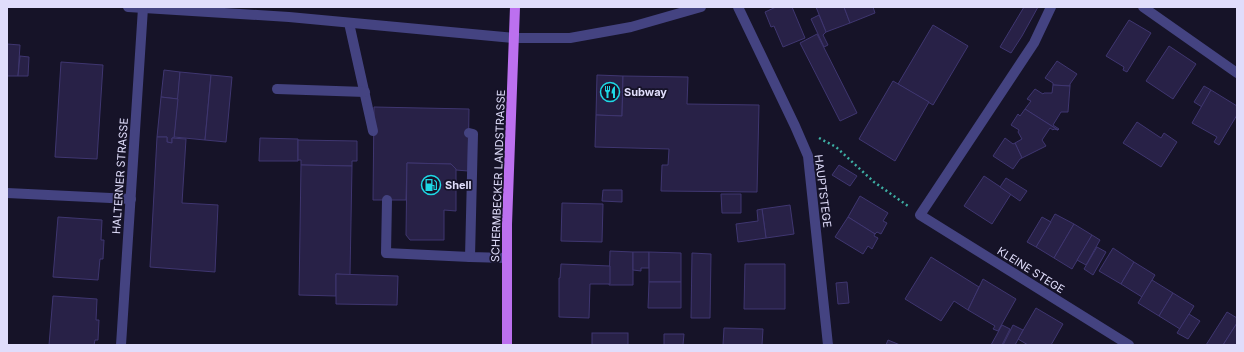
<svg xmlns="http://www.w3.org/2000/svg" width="1244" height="352" font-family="Inter,sans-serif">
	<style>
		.building { fill: #282147; stroke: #3f3670 }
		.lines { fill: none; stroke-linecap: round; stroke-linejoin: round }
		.path { stroke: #3eafa4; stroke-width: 2.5; stroke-dasharray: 2 3; stroke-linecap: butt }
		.lane { stroke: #444381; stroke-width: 10 }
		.street { stroke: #444381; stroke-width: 10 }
		.primary { stroke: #bc70ef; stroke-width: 10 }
		.labels { text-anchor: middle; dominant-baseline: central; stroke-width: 3.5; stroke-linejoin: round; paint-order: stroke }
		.poi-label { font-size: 11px; font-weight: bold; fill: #e0ddfb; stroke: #161328; text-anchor: start }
		.street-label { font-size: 11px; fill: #e0ddfb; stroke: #161328 }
	</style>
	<rect width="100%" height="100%" fill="#161328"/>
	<g class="building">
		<polygon points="776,7 792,7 805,38 783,47 774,26 771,27 765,12"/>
		<polygon points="816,7 844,7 850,23 826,32"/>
		<polygon points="844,7 873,7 875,13 850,23"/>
		<polygon points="1024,7 1038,7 1022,36 1011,53 1000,47"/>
		<polygon points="819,15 826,32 823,35 828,45 824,47 811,19"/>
		<polygon points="1129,20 1151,33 1127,72 1123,70 1124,67 1106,56"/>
		<polygon points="933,25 968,46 933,105 898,84"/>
		<polygon points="817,34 857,113 840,121 800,43"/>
		<polygon points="7,39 7,44 20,45 18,76 7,76"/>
		<polygon points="1169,46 1196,64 1173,99 1146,81"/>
		<polygon points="20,56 29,57 28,76 18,76"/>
		<polygon points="1057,61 1077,74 1070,84 1070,86 1053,85 1053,83 1045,78"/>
		<polygon points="61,62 103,65 97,159 55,157"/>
		<polygon points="164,70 180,72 178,99 161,97"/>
		<polygon points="180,72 211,75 205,140 174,137"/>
		<polygon points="211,75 232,77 226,142 205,140"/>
		<polygon points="597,75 623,76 622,116 596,115"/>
		<polygon points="623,76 688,77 687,104 759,105 757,192 661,191 662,165 668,165 669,149 595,147 596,115 622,116"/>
		<polygon points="893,81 929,102 895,161 859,139"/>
		<polygon points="1053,85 1070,86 1068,112 1061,112 1053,125 1059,129 1058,130 1025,109 1031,101 1027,99 1035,89 1043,94 1044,93 1052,93"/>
		<polygon points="1204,86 1211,90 1202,107 1194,102"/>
		<polygon points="1211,90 1237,106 1237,115 1219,145 1214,142 1217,137 1192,123"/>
		<polygon points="161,97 178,99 174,138 172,138 172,143 167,142 167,137 157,137"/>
		<polygon points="374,107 469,109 468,171 456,170 451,164 407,163 406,200 373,200"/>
		<polygon points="1025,109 1058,130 1054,129 1053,130 1050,128 1042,140 1046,146 1022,158 1015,143 1022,139 1018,132 1019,130 1011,125 1018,114 1020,116"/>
		<polygon points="1137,122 1161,138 1164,133 1177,142 1161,167 1123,143"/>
		<polygon points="157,137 167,137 167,142 172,143 172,138 186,139 182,203 218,205 215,272 150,267"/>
		<polygon points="260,138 298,139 298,161 259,161"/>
		<polygon points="1005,138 1013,144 1015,143 1022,158 1020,159 1013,169 993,156"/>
		<polygon points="298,140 357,141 357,161 352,161 352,166 301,165 301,160 298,160"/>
		<polygon points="407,163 451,164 456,169 456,211 444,210 444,240 410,240 406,235"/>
		<polygon points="301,165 352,166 350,275 336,274 336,296 299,295"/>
		<polygon points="839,165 857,176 850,186 832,175"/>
		<polygon points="984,176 1011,194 992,224 964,206"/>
		<polygon points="1006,178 1027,191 1020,201 1000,187"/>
		<polygon points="603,190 622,190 622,202 602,201"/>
		<polygon points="721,194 741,194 741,213 722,213"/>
		<polygon points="860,196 888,213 883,221 887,223 881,234 877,232 875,234 848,217"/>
		<polygon points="562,203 603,204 602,242 561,241"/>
		<polygon points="790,205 794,234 766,238 762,209"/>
		<polygon points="762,209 766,238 738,242 736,224 758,221 757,210"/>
		<polygon points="1055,214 1074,224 1054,258 1036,247"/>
		<polygon points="58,217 102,220 101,240 104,240 103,259 100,259 98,280 53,277"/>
		<polygon points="848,217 875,234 874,236 878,238 872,249 868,246 863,254 835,237"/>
		<polygon points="1042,217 1051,222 1036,247 1027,242"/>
		<polygon points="1074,224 1092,235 1072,269 1054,258"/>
		<polygon points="1092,235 1100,240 1086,265 1077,260"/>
		<polygon points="1097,247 1106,252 1093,275 1084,269"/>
		<polygon points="1113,248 1134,262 1121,284 1099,271"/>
		<polygon points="610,251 633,252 633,285 609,285"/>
		<polygon points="633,252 649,252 649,268 641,268 641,271 633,270"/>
		<polygon points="649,252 681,253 681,282 649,282"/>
		<polygon points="692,253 711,254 710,318 691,318"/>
		<polygon points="931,257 979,287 968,310 954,301 941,321 905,299"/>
		<polygon points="1134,262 1155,275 1142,297 1121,284"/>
		<polygon points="561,264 610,266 610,284 590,284 589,318 559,317 559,278 560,278"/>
		<polygon points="745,264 785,264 785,309 744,309"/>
		<polygon points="336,274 398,276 397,305 336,304"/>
		<polygon points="983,279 1016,299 998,331 993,329 995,326 968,310"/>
		<polygon points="1152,280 1173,293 1159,316 1138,303"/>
		<polygon points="649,282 681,282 681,308 648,308"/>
		<polygon points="847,282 849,303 838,304 836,283"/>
		<polygon points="1173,293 1194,306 1180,329 1159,316"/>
		<polygon points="53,296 97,299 96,320 99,320 98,340 95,340 94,345 49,345"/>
		<polygon points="1036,308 1063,324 1051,345 1028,345 1018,339"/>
		<polygon points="1227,312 1237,318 1237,323 1223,345 1206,345"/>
		<polygon points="1189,314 1200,321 1188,339 1177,333"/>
		<polygon points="1237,323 1237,345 1223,345"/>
		<polygon points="1002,325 1010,329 1002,345 991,345"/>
		<polygon points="1013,325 1023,330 1015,345 1003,345"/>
		<polygon points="724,328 763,329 762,345 723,345"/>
		<rect x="592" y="333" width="36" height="12"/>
		<polygon points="664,334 684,334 683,345 664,345"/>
		<polygon points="888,340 900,345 886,345"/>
	</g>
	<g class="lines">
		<polyline class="path" points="819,138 836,147 874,182 908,206"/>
		<g class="lane">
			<polyline points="349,23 373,131"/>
			<polyline points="277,89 365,92"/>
			<polyline points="469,133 473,134 470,257 507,258"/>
			<polyline points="387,200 386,253 470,257"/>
		</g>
		<g class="street">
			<polyline points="128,7 289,17 514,38 570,38 631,27 701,7"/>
			<polyline points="738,7 795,126 808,156 828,345"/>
			<polyline points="1051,7 1034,43 920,215 1129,345"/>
			<polyline points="1143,7 1237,73"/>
			<polyline points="7,193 131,199"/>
			<polyline points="121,345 143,8"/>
		</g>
		<polyline class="primary" points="507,345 507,224 515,7"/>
	</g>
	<defs>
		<g id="restaurant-ring" transform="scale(1)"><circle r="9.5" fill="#161328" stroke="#1ed9e6" stroke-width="1.5"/><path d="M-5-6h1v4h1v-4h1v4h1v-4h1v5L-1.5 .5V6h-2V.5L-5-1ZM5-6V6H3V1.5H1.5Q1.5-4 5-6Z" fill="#1ed9e6"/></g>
		<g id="fuel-ring" transform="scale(1)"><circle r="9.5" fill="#161328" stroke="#1ed9e6" stroke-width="1.5"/><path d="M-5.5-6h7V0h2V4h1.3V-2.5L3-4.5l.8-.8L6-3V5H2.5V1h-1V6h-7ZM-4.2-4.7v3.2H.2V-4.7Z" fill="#1ed9e6"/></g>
	</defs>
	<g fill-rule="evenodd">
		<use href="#restaurant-ring" x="610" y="92"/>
		<use href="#fuel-ring" x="431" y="185"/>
	</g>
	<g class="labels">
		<g class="poi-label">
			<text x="624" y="92">Subway</text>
			<text x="445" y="185">Shell</text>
		</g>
		<g class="street-label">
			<text transform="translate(120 176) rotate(-86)">HALTERNER STRASSE</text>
			<text transform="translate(498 176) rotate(-88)">SCHERMBECKER LANDSTRASSE</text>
			<text transform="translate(823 191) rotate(83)">HAUPTSTEGE</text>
			<text transform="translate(1031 270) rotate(32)">KLEINE STEGE</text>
		</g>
	</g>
	<rect width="1244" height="352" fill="none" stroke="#e0ddfb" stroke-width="16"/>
</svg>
